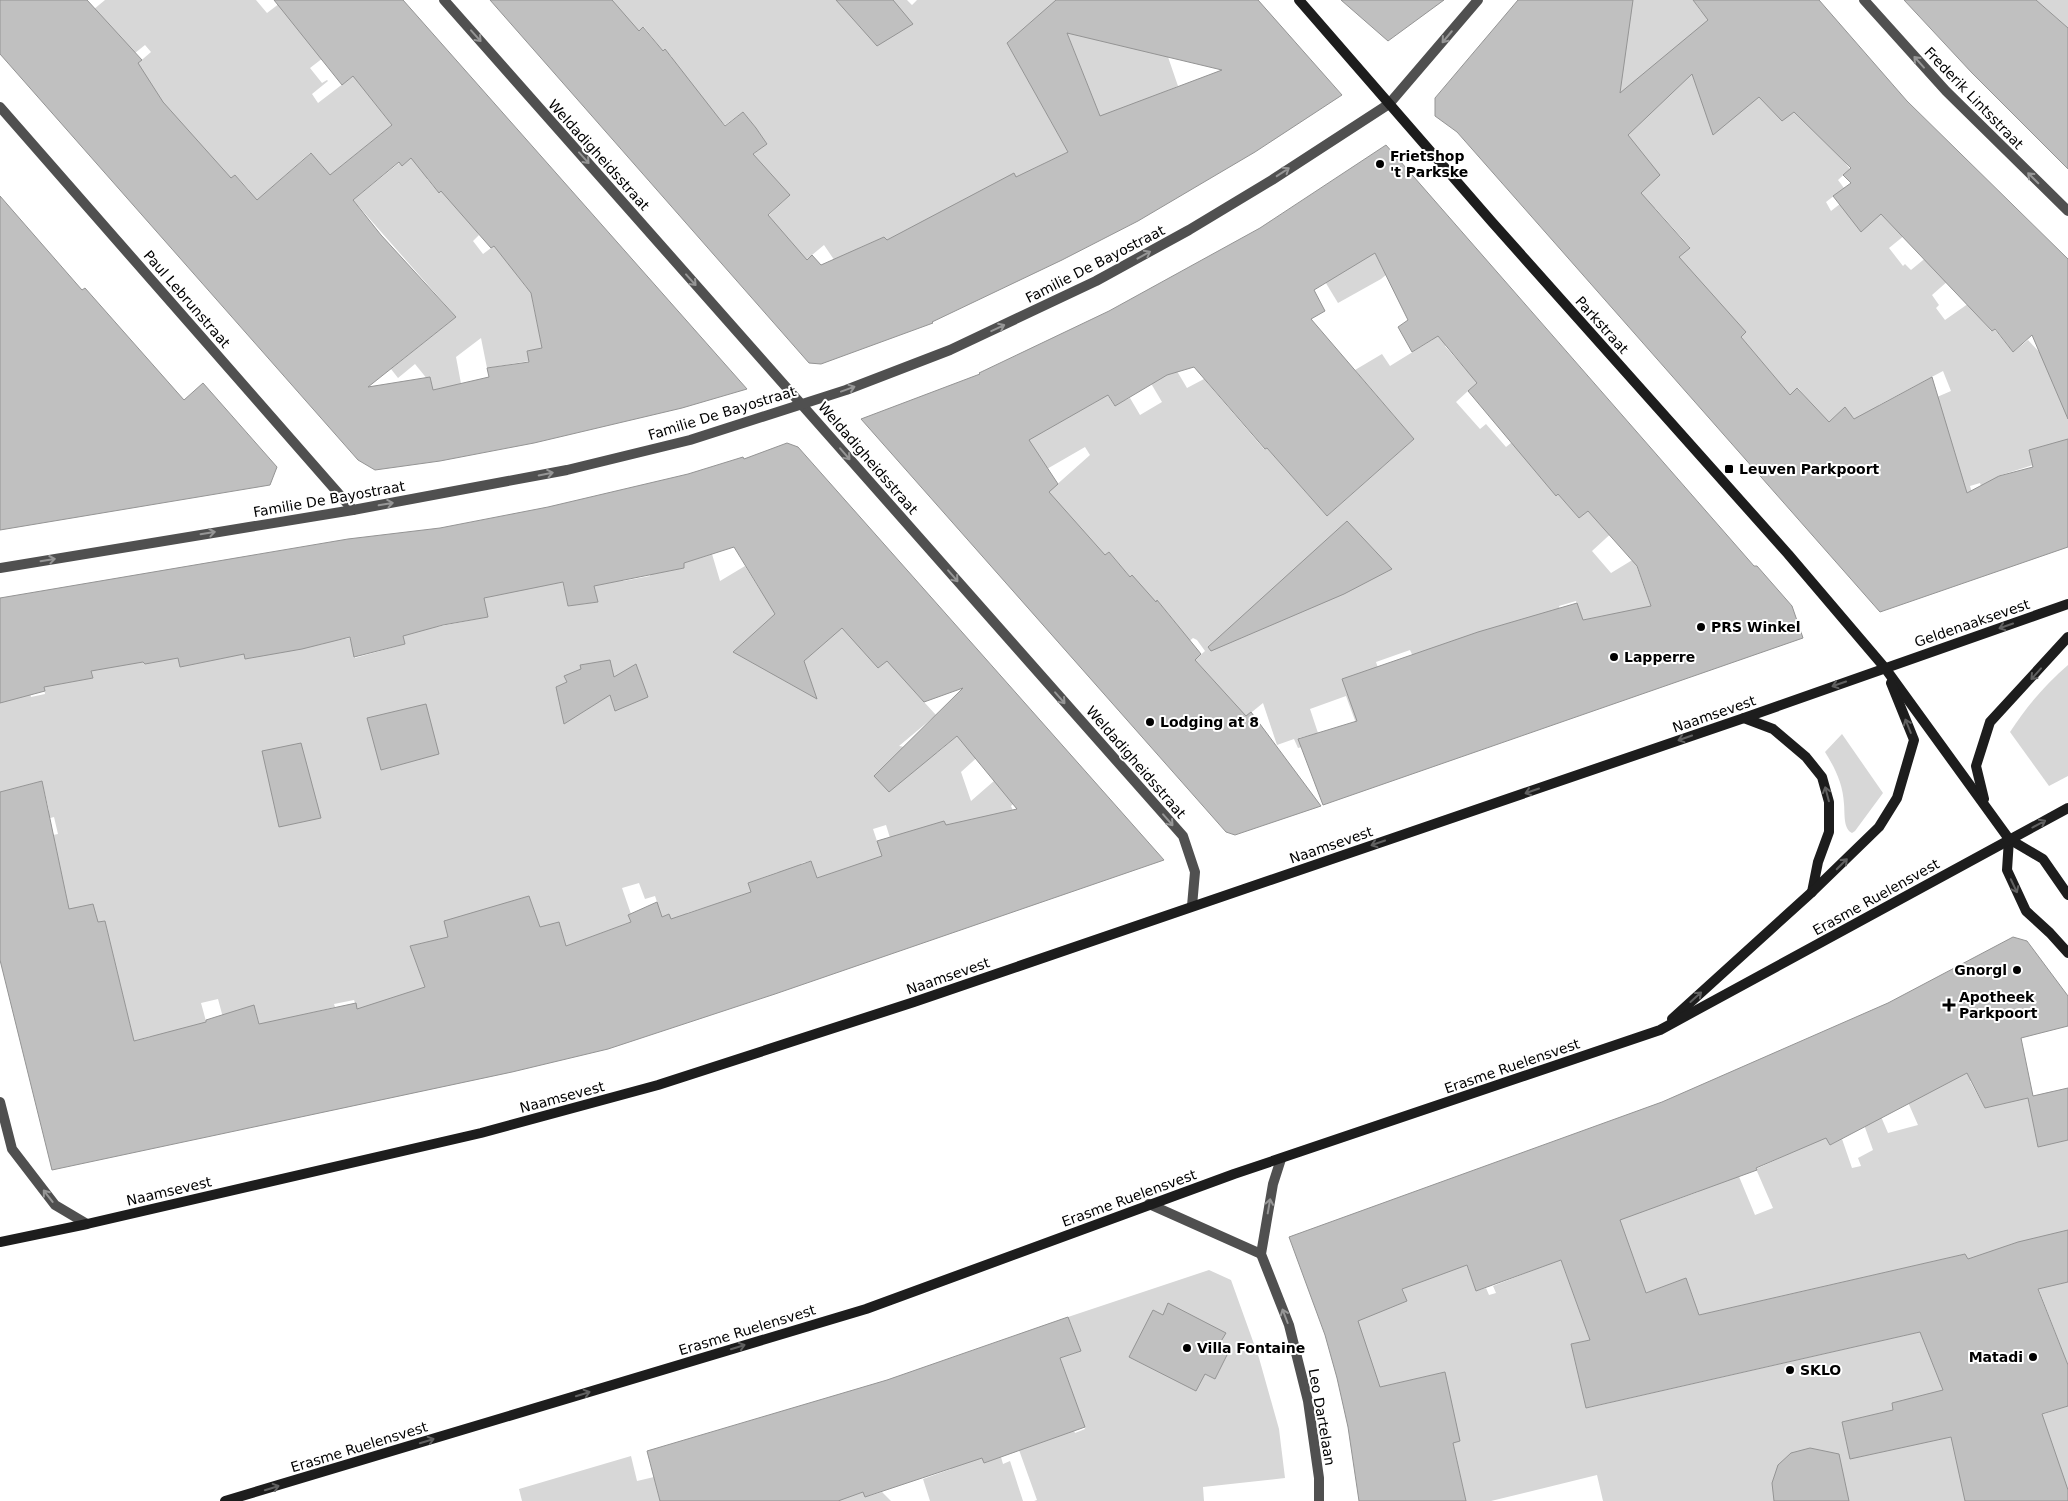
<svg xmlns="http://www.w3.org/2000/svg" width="2068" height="1501" font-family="'DejaVu Sans',sans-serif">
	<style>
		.green { fill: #d7d7d7 }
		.building { fill: #c0c0c0; stroke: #949494; fill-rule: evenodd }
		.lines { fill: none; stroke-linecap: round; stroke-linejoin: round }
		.street { stroke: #505050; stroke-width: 10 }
		.secondary { stroke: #1d1d1d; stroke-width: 10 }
		.oneway { stroke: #969696 }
		.oneway2 { stroke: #616161 }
		.poi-dot { fill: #000; stroke: #fff; stroke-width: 2 }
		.labels { text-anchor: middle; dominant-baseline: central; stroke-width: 4; stroke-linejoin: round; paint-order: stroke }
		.street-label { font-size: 14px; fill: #000; stroke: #fff }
		.poi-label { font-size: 14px; font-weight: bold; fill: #000; stroke: #fff; text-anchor: start }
	</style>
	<rect width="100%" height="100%" fill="#fff"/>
	<g class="green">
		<polygon points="105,0 256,0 267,13 284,0 332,51 310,68 322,83 327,80 328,81 312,94 318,103 357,73 373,101 392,125 330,175 310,153 251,206 243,196 249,190 235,175 211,196 123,76 151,52 145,45 135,53 82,19"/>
		<polygon points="612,0 907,0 912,5 917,0 1141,0 1168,57 1178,86 1101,119 1055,2 1007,43 1068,152 887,240 884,237 859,248 839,267 824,245 806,260 768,216 790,195 744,161 767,144 743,112 725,125 666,62 672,57 665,50 663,51 644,27 631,38"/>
		<polygon points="1632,0 1693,0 1700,10 1763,55 1850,169 1838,180 1844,188 1826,202 1831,211 1850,196 1884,211 1905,235 1889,248 1903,266 1905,264 1911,270 1945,242 1965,266 1932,295 1939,305 1936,308 1945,320 1982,294 1980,318 1991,331 1994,329 2013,352 2028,340 2041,354 2061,403 2068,400 2068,474 2029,450 2033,465 1998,476 2001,489 1984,494 1980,483 1970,486 1977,509 1972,510 1953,447 1923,403 1951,391 1943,371 1879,405 1864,430 1845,408 1827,423 1798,388 1789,396 1740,337 1660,274 1690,247 1655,208 1633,226 1611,187 1608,103"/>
		<polygon points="2018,0 2068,0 2068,48 2063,24 2042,5"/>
		<polygon points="384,146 402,165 415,155 434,170 427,179 439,193 476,163 471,224 479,235 473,241 483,254 503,239 514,271 526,287 534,281 532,299 542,348 527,351 529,361 487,368 481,338 456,357 466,410 442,396 441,388 433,390 430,378 428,380 415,364 398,378 391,369 456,317 353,200 399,163"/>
		<polygon points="1369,243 1387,274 1381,279 1338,303 1318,270"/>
		<polygon points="1425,328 1456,336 1445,346 1466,370 1480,380 1456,402 1480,429 1486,424 1506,447 1522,434 1558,494 1579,518 1605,496 1616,529 1592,551 1611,573 1634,559 1658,626 1604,620 1602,616 1583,620 1576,601 1559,606 1567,632 1416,663 1410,650 1376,662 1378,668 1357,726 1346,696 1310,709 1318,733 1299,738 1302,747 1298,748 1294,739 1277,745 1263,703 1231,729 1216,683 1195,660 1205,651 1197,640 1193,638 1187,643 1176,623 1157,600 1156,602 1130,577 1109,552 1088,572 1035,504 1090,455 1085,447 1040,473 1014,446 1096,402 1103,388 1114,405 1130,398 1140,415 1162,402 1143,370 1168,356 1187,388 1204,379 1264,449 1267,448 1327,516 1414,439 1355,370 1382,354 1390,366 1432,340"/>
		<polygon points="712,554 720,581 745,566 760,590 813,581 734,652 823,605 878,668 891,657 914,691 936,715 899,746 937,753 963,731 982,753 961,772 971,801 1002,774 1016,801 1011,806 1014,813 955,834 951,824 891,841 886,825 873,829 886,868 849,867 817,878 811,861 802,863 785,889 778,872 748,883 753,897 719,903 687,913 675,929 669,914 662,917 655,896 645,899 639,883 622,888 631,914 628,916 631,922 566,946 559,923 540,927 529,896 506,903 448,937 410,946 430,1001 358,1013 354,1000 334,1004 335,1007 306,1014 313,1044 260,1026 254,1005 240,1010 232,1051 218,999 201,1003 212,1043 151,1036 134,1041 105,921 98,922 69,909 53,835 58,834 54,817 35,822 33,815 49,811 42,781 0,792 0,683 29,689 31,697 45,694 43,677 59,684 93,678 91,671 139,660 145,664 177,652 194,664 229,657 243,647 245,659 323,644 318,621 338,640 350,638 355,658 405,644 392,591 436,627 488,617 483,594 561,575 568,606 598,602 591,573 620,568 623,581 650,576 649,568 665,565 667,571 684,568 684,563"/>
		<path d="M2068 665V776L2049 786 2010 732C2026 707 2046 684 2068 665Z"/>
		<path d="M1842 734 1883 793 1855 831 1852 833C1843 829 1845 813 1844 804 1843 784 1835 768 1825 752Z"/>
		<polygon points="2019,1039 2026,1064 1970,1081 1985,1108 2053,1091 2061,1126 2068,1140 2068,1230 1968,1259 1965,1254 1699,1315 1686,1278 1646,1293 1616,1211 1659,1206 1698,1192 1735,1167 1755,1215 1773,1208 1756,1169 1797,1150 1811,1103 1830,1145 1842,1139 1852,1168 1861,1166 1858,1158 1873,1150 1857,1105 1874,1100 1888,1133 1918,1125 1899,1082 1955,1072 1958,1078"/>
		<polygon points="1552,1236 1590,1340 1571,1344 1587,1408 1920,1332 1946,1396 1922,1396 1892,1403 1893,1410 1842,1422 1850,1459 2026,1420 2068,1406 2068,1501 1603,1501 1597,1475 1491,1501 1466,1501 1453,1443 1445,1372 1380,1387 1348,1296 1389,1308 1407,1301 1399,1279 1462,1252 1476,1291 1486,1288 1489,1295 1496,1293 1493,1286 1544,1266 1535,1243"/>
		<polygon points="1209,1270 1231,1280 1259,1358 1279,1429 1285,1478 1203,1487 1204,1501 1034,1501 1037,1500 1019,1450 1066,1410 1075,1433 1085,1429 1060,1358 1081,1351 1068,1317"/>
		<polygon points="2034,1277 2045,1287 2068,1282 2068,1365"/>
		<polygon points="981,1455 984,1463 1001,1457 1003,1464 1010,1461 1023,1501 930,1501 923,1479 951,1469 950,1466"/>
		<polygon points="631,1456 637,1481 654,1477 660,1501 522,1501 519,1489"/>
		<polygon points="859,1480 865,1497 882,1492 891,1501 838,1501"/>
	</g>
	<g class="building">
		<path d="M0 0H87L142 60 138 63 163 102 231 178 235 175 257 200 311 153 330 175 392 125 353 76 342 85 274 0H403L747 389 682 408 534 443 440 461 375 470 358 460 0 54ZM411 158 439 193 441 191 491 248 494 246 531 293 542 348 527 351 529 362 487 368 489 377 433 390 430 377 368 387 456 317 381 235 353 200 399 162 402 166Z"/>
		<path d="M490 0H612L639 31 643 27 663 51 665 49 725 126 743 112 756 128 767 144 753 154 790 195 768 215 807 260 812 255 821 265 884 237 887 240 1014 173 1016 177 1068 152 1007 43 1056 0H1258L1342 95 1255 152 1199 185 1138 221 1062 260 932 322 933 323 821 364 809 363ZM1067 33 1222 70 1100 116Z"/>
		<polygon points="836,0 893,0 913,24 877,46"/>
		<polygon points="1341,0 1444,0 1388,41"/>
		<polygon points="1518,0 1633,0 1620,93 1708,20 1693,0 1819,0 1907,101 2068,259 2068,419 2032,335 2013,352 1995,329 1992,331 1881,214 1861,232 1833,196 1851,183 1843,175 1851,168 1794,112 1782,121 1759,97 1713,135 1692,74 1628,135 1660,175 1641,193 1690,248 1679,257 1746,332 1741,337 1790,395 1797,388 1829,422 1845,407 1854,419 1932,377 1967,493 1999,476 2033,467 2029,450 2068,439 2068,547 1880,612 1457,132 1435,116 1435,98"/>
		<polygon points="1904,0 2036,0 2068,28 2068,169 1972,73"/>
		<polygon points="1386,145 1754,566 1757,566 1792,606 1803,638 1323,805 1298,739 1357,721 1342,679 1478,632 1577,603 1583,620 1651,606 1637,566 1588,511 1579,518 1558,494 1556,496 1468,391 1477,383 1438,336 1412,352 1398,327 1408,320 1375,253 1314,290 1325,311 1311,319 1414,439 1327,516 1267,448 1265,449 1194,367 1167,375 1115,406 1108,395 1029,440 1058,484 1049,492 1105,555 1109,552 1130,577 1132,575 1156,602 1157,600 1201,654 1195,660 1246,716 1251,712 1321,806 1235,835 1226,832 861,419 980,374 979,373 1109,311 1260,228"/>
		<polygon points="0,196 82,290 85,288 184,400 203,383 277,467 270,485 0,530"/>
		<polygon points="787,443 798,447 1164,860 775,994 608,1049 512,1072 52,1170 0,960 0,792 42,781 69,909 93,904 98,922 105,921 134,1041 206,1022 206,1020 254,1005 259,1024 356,1003 357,1009 425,987 410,946 448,937 444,921 529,896 540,927 559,922 566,946 631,922 628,915 657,902 662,917 669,914 671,919 751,892 748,883 811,861 817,878 882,856 877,841 944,821 946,825 1017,809 957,736 889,792 874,776 963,688 924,702 887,661 878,668 842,628 804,661 817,699 733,652 775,614 734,547 684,563 684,568 594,586 598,602 568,606 563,582 484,598 488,617 443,625 403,636 405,644 354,657 350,637 302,649 245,659 244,654 180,667 178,658 145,664 143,662 91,671 93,678 44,687 45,691 0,703 0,598 348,539 440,528 548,507 688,474 743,457 744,459"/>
		<polygon points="1347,521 1392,569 1344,594 1211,651 1208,647"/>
		<polygon points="610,660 614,677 636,664 648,697 615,711 610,695 564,724 556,687 567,682 564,676 581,669 580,665"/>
		<polygon points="426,704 439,754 381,770 367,718"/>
		<polygon points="301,743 321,818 279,827 262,751"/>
		<polygon points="2013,937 2027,941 2068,996 2068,1026 2021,1038 2033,1096 2068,1088 2068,1140 2038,1147 2028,1098 1985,1108 1967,1073 1830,1145 1826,1138 1756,1168 1757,1170 1620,1220 1646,1293 1686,1278 1699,1315 1965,1254 1968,1259 2018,1242 2068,1230 2068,1282 2038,1289 2068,1365 2068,1406 2042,1414 2068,1490 2068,1501 1965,1501 1951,1437 1850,1459 1842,1422 1893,1410 1892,1403 1943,1390 1920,1332 1586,1408 1571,1344 1590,1340 1561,1260 1476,1291 1467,1265 1402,1289 1407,1301 1358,1321 1380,1387 1445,1372 1460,1441 1453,1443 1466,1501 1359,1501 1348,1427 1337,1378 1325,1335 1289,1237 1662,1102 1888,1003"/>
		<polygon points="1168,1303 1226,1333 1220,1343 1230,1349 1215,1379 1205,1374 1196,1391 1129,1357 1153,1310 1163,1315"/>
		<polygon points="1068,1317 1081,1351 1060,1358 1085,1427 984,1463 982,1458 865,1497 863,1492 838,1501 660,1501 647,1451 887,1380"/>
		<polygon points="1810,1448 1839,1454 1849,1501 1774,1501 1772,1483 1778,1465 1791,1453"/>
	</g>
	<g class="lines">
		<g class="street">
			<polyline points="444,0 1183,836 1195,872 1192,906"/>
			<polyline points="1864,0 1946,91 2068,211"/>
			<polyline points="0,107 353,510"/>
			<polyline points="0,568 353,510 567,470 690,440 846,390 950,350 1096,281 1189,230 1272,180 1389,104 1478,0"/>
			<polyline points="0,1102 12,1149 55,1205 87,1224"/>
			<polyline points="1281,1159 1273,1184 1261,1254 1289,1325 1308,1401 1319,1478 1319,1501"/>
			<polyline points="1149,1204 1261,1254"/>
		</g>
		<g class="secondary">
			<polyline points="1299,0 1492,222 1788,554 1885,668 2009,839 2043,859 2068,895"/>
			<polyline points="1744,718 1773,729 1806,757 1822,777 1829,802 1829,832 1818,862 1812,892"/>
			<polyline points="1984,799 1976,766 1990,722 2068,637"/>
			<polyline points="2009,839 2007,870 2026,911 2050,933 2068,953"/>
			<polyline points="1672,1019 1812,892 1879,827 1897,798 1914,740 1891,683"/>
			<polyline points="0,1242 87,1224 481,1133 658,1085 914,1002 1744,718 2068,604"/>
			<polyline points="225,1501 866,1309 1234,1174 1660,1030 2068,808"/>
		</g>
	</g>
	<defs><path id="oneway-shaft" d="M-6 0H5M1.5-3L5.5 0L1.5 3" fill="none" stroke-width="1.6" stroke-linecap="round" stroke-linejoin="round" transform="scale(1.25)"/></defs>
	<g class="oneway">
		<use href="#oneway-shaft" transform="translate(476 36) rotate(48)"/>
		<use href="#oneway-shaft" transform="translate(1447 37) rotate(130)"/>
		<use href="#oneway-shaft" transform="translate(1919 62) rotate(-132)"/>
		<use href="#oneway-shaft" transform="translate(584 158) rotate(48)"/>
		<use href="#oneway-shaft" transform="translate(1283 172) rotate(-33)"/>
		<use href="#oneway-shaft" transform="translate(2033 178) rotate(-135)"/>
		<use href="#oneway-shaft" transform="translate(1144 255) rotate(-29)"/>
		<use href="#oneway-shaft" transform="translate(691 280) rotate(48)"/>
		<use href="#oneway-shaft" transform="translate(998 328) rotate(-25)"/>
		<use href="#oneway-shaft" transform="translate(848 389) rotate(-20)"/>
		<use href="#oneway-shaft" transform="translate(845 454) rotate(49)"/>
		<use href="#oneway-shaft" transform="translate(546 474) rotate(-11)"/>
		<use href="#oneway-shaft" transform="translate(386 504) rotate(-10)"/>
		<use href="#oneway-shaft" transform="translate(208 533) rotate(-9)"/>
		<use href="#oneway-shaft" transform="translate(48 560) rotate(-9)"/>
		<use href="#oneway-shaft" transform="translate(953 576) rotate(49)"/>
		<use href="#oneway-shaft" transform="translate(1060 698) rotate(49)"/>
		<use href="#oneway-shaft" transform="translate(1168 820) rotate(49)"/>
		<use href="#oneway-shaft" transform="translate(48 1196) rotate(-128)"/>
		<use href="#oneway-shaft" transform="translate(1269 1206) rotate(-80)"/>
		<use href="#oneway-shaft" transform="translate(1285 1316) rotate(-111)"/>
	</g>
	<g class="oneway2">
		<use href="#oneway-shaft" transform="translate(2006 626) rotate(161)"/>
		<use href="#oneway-shaft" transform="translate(2036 674) rotate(132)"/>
		<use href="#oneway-shaft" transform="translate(1839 684) rotate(161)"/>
		<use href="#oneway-shaft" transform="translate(1908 726) rotate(-112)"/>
		<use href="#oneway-shaft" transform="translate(1685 738) rotate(161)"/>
		<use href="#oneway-shaft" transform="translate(1532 791) rotate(161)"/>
		<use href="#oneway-shaft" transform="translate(1827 794) rotate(-105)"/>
		<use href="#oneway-shaft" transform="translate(2039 824) rotate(-28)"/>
		<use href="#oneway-shaft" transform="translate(1378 843) rotate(161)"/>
		<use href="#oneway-shaft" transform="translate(1842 864) rotate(-45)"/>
		<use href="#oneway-shaft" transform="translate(2014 886) rotate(65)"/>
		<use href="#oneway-shaft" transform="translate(1696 997) rotate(-42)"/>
		<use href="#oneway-shaft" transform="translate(738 1347) rotate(-17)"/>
		<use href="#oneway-shaft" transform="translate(583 1394) rotate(-17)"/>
		<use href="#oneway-shaft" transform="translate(427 1441) rotate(-17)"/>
		<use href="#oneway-shaft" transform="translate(272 1488) rotate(-17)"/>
	</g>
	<g class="poi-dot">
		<circle cx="1380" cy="164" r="5"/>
		<rect x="1724" y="464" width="10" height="10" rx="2.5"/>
		<circle cx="1701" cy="627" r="5"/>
		<circle cx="1614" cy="657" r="5"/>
		<circle cx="1150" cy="722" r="5"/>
		<circle cx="2017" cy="970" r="5"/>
		<path d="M1946.5 997.5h5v5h5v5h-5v5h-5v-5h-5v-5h5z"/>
		<circle cx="1187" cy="1348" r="5"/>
		<circle cx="2033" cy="1357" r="5"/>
		<circle cx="1790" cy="1370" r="5"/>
	</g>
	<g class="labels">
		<g class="street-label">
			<text transform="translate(1974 98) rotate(46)">Frederik Lintsstraat</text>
			<text transform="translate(599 155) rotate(48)">Weldadigheidsstraat</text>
			<text transform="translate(1095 264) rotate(-27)">Familie De Bayostraat</text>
			<text transform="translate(187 299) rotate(49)">Paul Lebrunstraat</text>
			<text transform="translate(1602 325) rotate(48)">Parkstraat</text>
			<text transform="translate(722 413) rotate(-17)">Familie De Bayostraat</text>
			<text transform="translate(868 458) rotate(49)">Weldadigheidsstraat</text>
			<text transform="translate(329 499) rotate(-10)">Familie De Bayostraat</text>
			<text transform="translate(1972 623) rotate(-19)">Geldenaaksevest</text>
			<text transform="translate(1714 714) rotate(-19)">Naamsevest</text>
			<text transform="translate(1136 762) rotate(49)">Weldadigheidsstraat</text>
			<text transform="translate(1331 845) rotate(-19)">Naamsevest</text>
			<text transform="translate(1876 897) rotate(-29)">Erasme Ruelensvest</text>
			<text transform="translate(948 976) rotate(-19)">Naamsevest</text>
			<text transform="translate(1512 1066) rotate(-19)">Erasme Ruelensvest</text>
			<text transform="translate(562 1097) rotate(-15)">Naamsevest</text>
			<text transform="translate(169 1191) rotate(-13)">Naamsevest</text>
			<text transform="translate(1129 1198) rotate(-20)">Erasme Ruelensvest</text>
			<text transform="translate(747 1330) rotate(-17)">Erasme Ruelensvest</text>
			<text transform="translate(1322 1417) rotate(80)">Leo Dartelaan</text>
			<text transform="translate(359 1447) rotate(-17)">Erasme Ruelensvest</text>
		</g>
		<g class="poi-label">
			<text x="1390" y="156">Frietshop<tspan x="1390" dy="16">'t Parkske</tspan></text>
			<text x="1739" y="469">Leuven Parkpoort</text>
			<text x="1711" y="627">PRS Winkel</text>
			<text x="1624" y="657">Lapperre</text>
			<text x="1160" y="722">Lodging at 8</text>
			<text x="2007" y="970" text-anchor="end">Gnorgl</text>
			<text x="1959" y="997">Apotheek<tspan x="1959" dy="16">Parkpoort</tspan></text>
			<text x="1197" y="1348">Villa Fontaine</text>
			<text x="2023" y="1357" text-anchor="end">Matadi</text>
			<text x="1800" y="1370">SKLO</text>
		</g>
	</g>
</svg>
